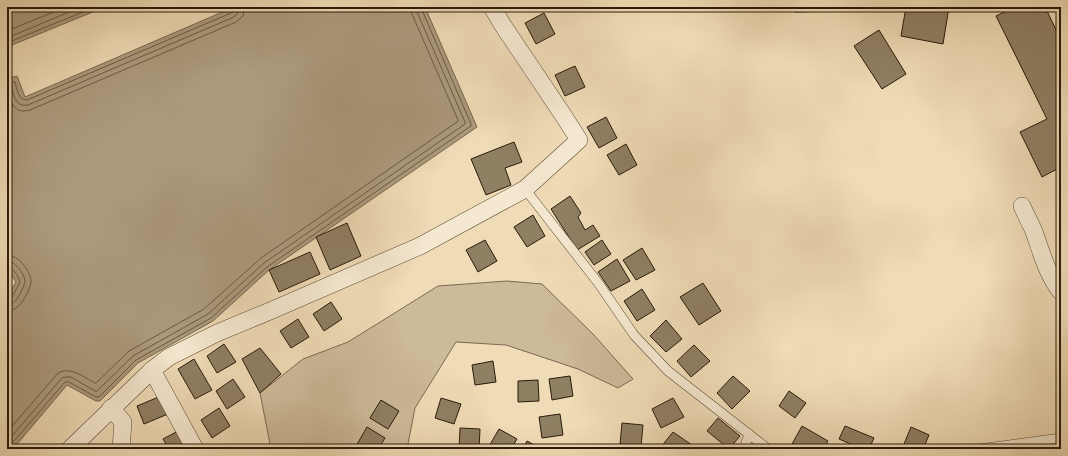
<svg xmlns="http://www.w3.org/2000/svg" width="1068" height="456" font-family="'IM FELL Great Primer',serif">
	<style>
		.green { fill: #cdba99; stroke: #7a6a52 }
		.water { fill: #ab9a7c; stroke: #77674e }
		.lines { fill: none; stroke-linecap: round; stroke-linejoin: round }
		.shore { stroke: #6a5a43; stroke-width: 1 }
		.building { fill: #8f7f63; stroke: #281b0a }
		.lane-casing { stroke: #5a4b35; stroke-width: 10 }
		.street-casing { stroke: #5a4b35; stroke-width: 18 }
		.lane { stroke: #f5e8d0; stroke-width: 9 }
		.street { stroke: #f5e8d0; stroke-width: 17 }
	</style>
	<rect width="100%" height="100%" fill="#efdbb6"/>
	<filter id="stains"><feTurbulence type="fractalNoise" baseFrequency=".005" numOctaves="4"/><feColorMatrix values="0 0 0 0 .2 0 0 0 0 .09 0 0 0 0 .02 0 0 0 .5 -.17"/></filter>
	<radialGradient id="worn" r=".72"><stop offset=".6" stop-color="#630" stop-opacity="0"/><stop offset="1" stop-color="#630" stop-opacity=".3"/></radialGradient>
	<polygon class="green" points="507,281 542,284 593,334 633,379 618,388 578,369 506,345 456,342 415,408 407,449 271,449 260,393 303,359 348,342 438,286"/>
	<g class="water">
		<polygon points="7,7 105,7 7,47"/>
		<polygon points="234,7 425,7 477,127 269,270 213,321 138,363 100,401 96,401 67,385 18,443 7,449 7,298 16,282 7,268 7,79 17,76 25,97"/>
	</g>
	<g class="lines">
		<g class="shore">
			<polyline points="7,31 66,7"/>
			<polyline points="7,38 81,7"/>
			<polyline points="7,43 95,7"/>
			<path d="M7 83 15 82C17 89 18 100 27 100L231 13 234 11V7"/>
			<path d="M7 88 12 89C15 98 16 107 28 105L234 17 238 13 239 7"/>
			<path d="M7 94C13 105 15 114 30 110L236 22 243 16 245 7"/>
			<path d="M7 256C10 256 13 256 16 258 23 262 31 274 31 281 31 288 22 305 16 308 13 310 10 310 7 310"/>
			<path d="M7 262C10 262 11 261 13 263 18 266 25 276 25 281 25 286 17 301 13 303 11 304 10 304 7 304"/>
			<path d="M7 267C13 267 18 276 20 282L12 297 10 299H7"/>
			<path d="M7 432 58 373C71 366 83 377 95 383H96L129 351 204 309 261 258 457 122 458 120 412 14 410 7"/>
			<polyline points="7,439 12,436 62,378 66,377 71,377 95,391 97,391 133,356 208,314 264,263 465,124 465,122 417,12 416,7"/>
			<polyline points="7,446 15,440 65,382 69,382 96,397 99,397 136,360 211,318 267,267 471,126 471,124 422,10 421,7"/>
		</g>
	</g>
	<g class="building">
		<polygon points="795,7 866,7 866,10 795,12"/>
		<polygon points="906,7 949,7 943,44 901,36"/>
		<polygon points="1015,7 1045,7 1061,40 1061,167 1042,177 1020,132 1047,119 996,16"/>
		<polygon points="544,13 555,34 536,44 525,23"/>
		<polygon points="879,30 906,74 882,89 854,46"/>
		<polygon points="575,66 585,87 565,96 555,75"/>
		<polygon points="606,117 617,138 599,148 587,127"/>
		<polygon points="514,142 522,162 505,168 511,185 486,195 471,159"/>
		<polygon points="626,144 637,165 619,175 607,155"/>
		<polygon points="570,196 581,213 578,217 585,230 593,225 600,236 577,250 551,209"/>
		<polygon points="533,215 545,236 527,247 514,227"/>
		<polygon points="347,223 361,256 330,270 316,237"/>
		<polygon points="485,240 497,261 478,272 466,250"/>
		<polygon points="602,240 611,254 594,265 585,252"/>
		<polygon points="642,248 655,270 636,280 623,260"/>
		<polygon points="310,252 320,274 279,292 269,270"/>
		<polygon points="617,259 630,281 611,291 598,272"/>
		<polygon points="703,283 721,311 699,325 680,297"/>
		<polygon points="642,289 655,310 637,321 624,301"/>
		<polygon points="331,302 342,319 324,331 313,314"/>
		<polygon points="298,319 309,337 291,348 280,331"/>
		<polygon points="666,320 682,339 666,352 650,336"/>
		<polygon points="224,344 236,362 217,373 207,356"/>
		<polygon points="694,345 710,361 691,377 677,361"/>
		<polygon points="260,348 281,374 260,393 242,359"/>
		<polygon points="194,359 212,390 195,399 178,369"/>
		<polygon points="493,361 496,382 475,385 472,365"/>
		<polygon points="570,376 573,396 552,400 549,379"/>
		<polygon points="733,376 750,391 732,409 717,393"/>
		<polygon points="233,379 245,397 227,409 216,391"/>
		<polygon points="538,380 539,401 518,402 518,381"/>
		<polygon points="789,391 806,403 795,418 779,406"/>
		<polygon points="161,396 168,414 144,424 137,406"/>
		<polygon points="441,398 461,404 454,424 435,418"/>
		<polygon points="673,398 684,417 661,428 652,409"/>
		<polygon points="381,400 399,411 388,429 370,418"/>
		<polygon points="219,408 230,426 212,438 201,420"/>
		<polygon points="560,414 563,435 542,438 539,417"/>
		<polygon points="718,418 740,436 729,449 707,431"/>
		<polygon points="622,423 643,425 641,446 620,444"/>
		<polygon points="802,426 828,441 823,449 800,449 792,444"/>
		<polygon points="845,426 874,438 869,449 862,449 839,439"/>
		<polygon points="367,427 385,438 378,449 362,449 356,446"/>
		<polygon points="911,427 929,435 923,449 917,449 904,444"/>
		<polygon points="460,428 480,429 479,449 459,449"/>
		<polygon points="182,429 192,449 169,449 163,439"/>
		<polygon points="499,429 517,439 511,449 491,449 488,448"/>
		<polygon points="673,432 692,445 690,449 660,448"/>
		<polygon points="527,441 542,449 523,449"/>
	</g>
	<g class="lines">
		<g class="lane-casing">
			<g id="lane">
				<polyline points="525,189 599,284 634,335 668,371 768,449"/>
				<polyline points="744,449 749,434"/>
				<polyline points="979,449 1061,438"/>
			</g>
		</g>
		<g class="street-casing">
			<g id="street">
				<path d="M1022 206C1025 213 1029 221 1033 229 1041 250 1046 273 1061 292"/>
				<polyline points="152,370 195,449"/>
				<polyline points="111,408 123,422 121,449"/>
				<polyline points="70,449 152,370 169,357 217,333 270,311 420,246 525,189 579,140 565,118 502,24 492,7"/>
			</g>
		</g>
		<use href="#lane" class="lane"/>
		<use href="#street" class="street"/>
	</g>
	<rect width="1068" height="456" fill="none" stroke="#efdbb6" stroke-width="24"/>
	<rect x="8" y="8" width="1052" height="440" fill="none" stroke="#281b0a" stroke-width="2"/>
	<rect x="12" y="12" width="1044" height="432" fill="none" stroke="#281b0a"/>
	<rect width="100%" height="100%" filter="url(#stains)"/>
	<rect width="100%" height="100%" fill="url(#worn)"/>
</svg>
